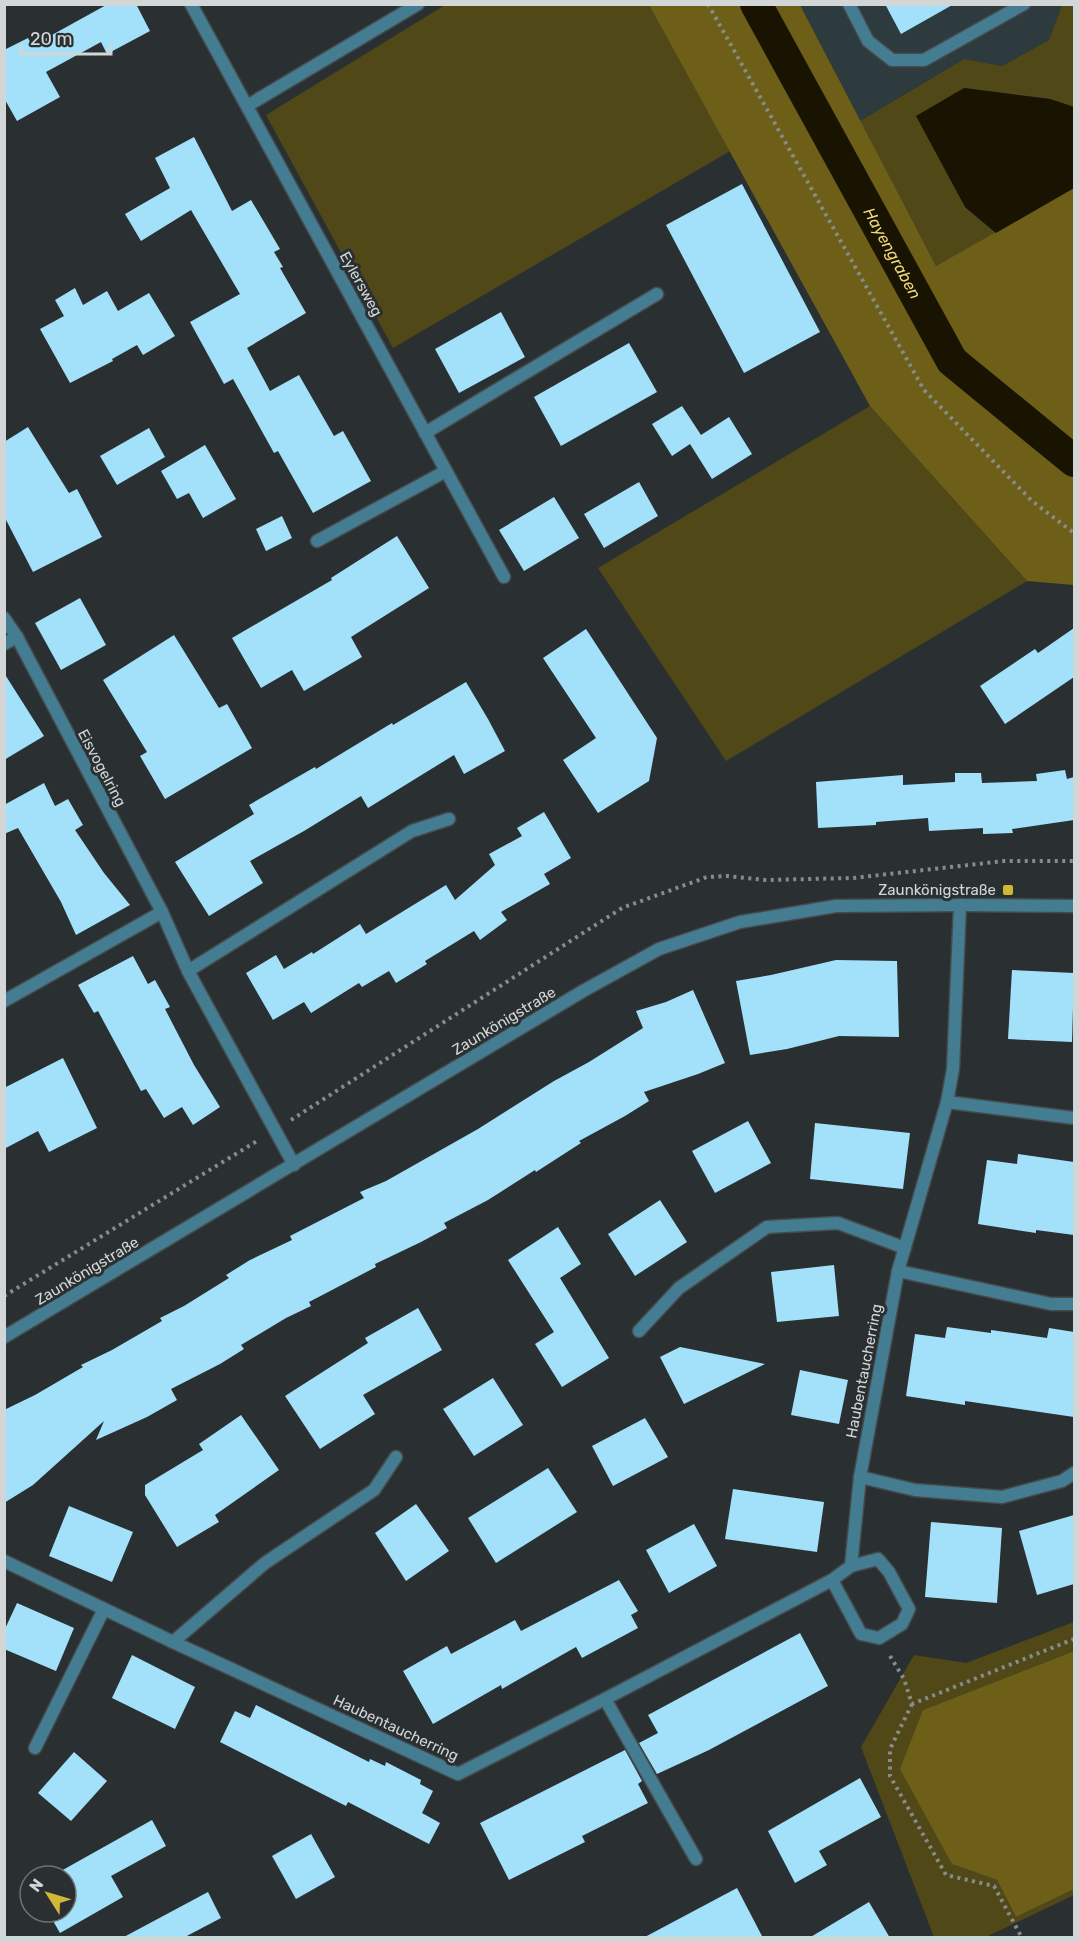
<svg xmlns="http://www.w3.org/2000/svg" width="1079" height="1942" font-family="Rubik,sans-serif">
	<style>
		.built { fill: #2d3a3e }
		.green { fill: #514818 }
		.forest { fill: #6d5f18 }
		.water { fill: #191402 }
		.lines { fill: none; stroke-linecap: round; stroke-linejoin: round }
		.canal { stroke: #191402; stroke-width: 32 }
		.building { fill: #a3e1fa }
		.service-casing { stroke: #454b4c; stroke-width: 15 }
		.minor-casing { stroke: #454b4c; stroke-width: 15 }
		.path { stroke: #868b8c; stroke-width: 4; stroke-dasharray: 3 4.5; stroke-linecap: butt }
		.service { stroke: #447c91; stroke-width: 12 }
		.minor { stroke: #447c91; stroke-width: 12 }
		.poi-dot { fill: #d1b736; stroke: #2a3032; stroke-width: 2 }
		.labels { text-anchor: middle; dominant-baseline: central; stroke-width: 6; stroke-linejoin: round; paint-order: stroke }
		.street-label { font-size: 15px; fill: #d2d6d7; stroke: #2a3032 }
		.poi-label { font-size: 15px; fill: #d2d6d7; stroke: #2a3032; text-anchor: end }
		.water-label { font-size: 16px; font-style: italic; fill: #eed979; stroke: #2a3032 }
	</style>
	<rect width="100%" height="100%" fill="#2a3032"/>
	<polygon class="built" points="800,5 1062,5 1049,40 1002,66 964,59 860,121"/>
	<g class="green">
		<polygon points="445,5 649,5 730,151 393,348 266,115"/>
		<polygon points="1062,5 1074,5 1074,107 1050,99 964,88 965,207 996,233 936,266 860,121 964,59 1002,66 1049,40"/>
		<polygon points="870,406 1027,581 726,761 598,568"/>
		<polygon points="1074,1622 1074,1651 923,1710 952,1864 997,1880 1016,1917 1074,1889 1074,1895 986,1937 934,1937 861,1747 914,1655 966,1663"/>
	</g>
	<g class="forest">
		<polygon points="649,5 800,5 936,266 1074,188 1074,585 1027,581 870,406"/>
		<polygon points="1074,1651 1074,1889 1016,1917 997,1880 952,1864 900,1769 923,1710"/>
	</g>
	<polygon class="water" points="964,88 1050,99 1074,107 1074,188 996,233 965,207 916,116"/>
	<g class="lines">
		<path class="canal" id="s1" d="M756 4 952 361 1074 461"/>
	</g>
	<g class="building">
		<polygon points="108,4 136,4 150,31 107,54 101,42 46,72 60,97 17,121 4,98 4,50 28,38 32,46"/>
		<polygon points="885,4 954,4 901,34"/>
		<polygon points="194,137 232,211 251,200 280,249 274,252 283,267 280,268 306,313 247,348 270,391 299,375 334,436 343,431 371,481 313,513 278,451 274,453 233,379 224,384 190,322 240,294 191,210 141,241 125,214 170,188 155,158"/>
		<polygon points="742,184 820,332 744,373 666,225"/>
		<polygon points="75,288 83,305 107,291 118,311 149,293 175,336 143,355 137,345 112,359 113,361 70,383 40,329 64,316 55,300"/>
		<polygon points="501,312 525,357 459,393 435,349"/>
		<polygon points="629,343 657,392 561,446 534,397"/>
		<polygon points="682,406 701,435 729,417 752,454 712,479 690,444 672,456 652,424"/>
		<polygon points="28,427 69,493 77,489 102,537 33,572 4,516 4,442"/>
		<polygon points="149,428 165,457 117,485 100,456"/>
		<polygon points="205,445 236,499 203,518 189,493 177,499 161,471"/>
		<polygon points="639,482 658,516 604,548 584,514"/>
		<polygon points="554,497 579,538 524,571 499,530"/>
		<polygon points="282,516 292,538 266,551 256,529"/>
		<polygon points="397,536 429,588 351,637 362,657 304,691 292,670 261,688 232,638 332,580 331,578"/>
		<polygon points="80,598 106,645 61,670 35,623"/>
		<polygon points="1074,628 1074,677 1005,724 980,686 1035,649 1038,653"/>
		<polygon points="586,629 657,738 649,781 598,813 563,760 596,738 543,658"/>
		<polygon points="174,635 219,708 227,704 252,748 165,799 140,756 147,752 103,680"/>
		<polygon points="4,673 44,736 4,760"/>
		<polygon points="466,682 488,719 505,751 464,774 454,755 368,808 361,796 304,831 250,861 263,883 209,916 175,862 254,814 249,805 315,767 316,769 392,723 393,725"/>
		<polygon points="1065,770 1067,779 1074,777 1074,820 1012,829 1013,833 983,834 983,828 929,831 928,818 876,822 876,825 818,828 816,782 903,775 903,785 955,782 955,773 981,773 982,783 1037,781 1036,774"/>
		<polygon points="44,783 55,806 68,799 83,825 75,830 104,873 130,905 76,935 61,902 18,828 4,834 4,805"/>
		<polygon points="544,812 571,858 544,874 550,884 501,912 507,920 480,940 474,931 425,961 427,964 396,983 389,971 362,987 359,983 311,1013 304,1002 273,1020 246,973 276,955 284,969 312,952 313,954 360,924 366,934 446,885 455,900 495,865 489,854 522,836 517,828"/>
		<polygon points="133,956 148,984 155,980 170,1007 165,1009 194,1065 220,1107 193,1125 182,1107 164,1118 146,1089 141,1091 98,1011 94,1013 78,985"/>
		<polygon points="836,960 897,961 899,1037 839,1036 787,1049 750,1055 736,981 771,975"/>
		<polygon points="1012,970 1074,973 1072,1042 1008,1039"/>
		<polygon points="693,990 725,1063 698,1074 644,1092 649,1101 625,1116 579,1141 581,1143 536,1172 535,1170 488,1200 444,1223 447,1228 421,1242 375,1264 376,1267 309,1302 311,1306 286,1318 241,1345 244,1349 220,1364 171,1389 177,1400 147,1417 96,1440 104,1421 33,1485 4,1503 4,1410 35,1395 83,1367 81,1365 112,1350 162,1321 160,1318 184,1306 229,1278 226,1275 250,1260 292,1240 290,1236 364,1198 360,1192 386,1181 478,1129 554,1081 589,1062 643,1028 636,1011 666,1002"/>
		<polygon points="63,1058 97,1128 49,1152 38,1131 4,1149 4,1088"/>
		<polygon points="748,1121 771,1163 715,1193 692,1151"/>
		<polygon points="815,1123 910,1133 903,1189 810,1179"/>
		<polygon points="1018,1154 1074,1162 1074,1235 1036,1230 1036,1233 978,1224 987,1160 1017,1164"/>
		<polygon points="660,1200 687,1242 635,1276 608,1234"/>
		<polygon points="558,1227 581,1264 560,1278 609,1358 562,1387 535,1344 554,1332 508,1260"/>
		<polygon points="834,1265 839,1316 777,1322 771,1272"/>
		<polygon points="418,1308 442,1350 363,1395 375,1414 320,1449 285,1396 368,1343 365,1338"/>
		<polygon points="947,1327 991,1333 991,1330 1047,1338 1049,1328 1074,1332 1074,1417 965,1401 965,1405 906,1396 915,1334 945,1338"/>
		<polygon points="680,1347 765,1364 684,1404 660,1357"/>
		<polygon points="800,1370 848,1380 839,1424 791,1415"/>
		<polygon points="493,1378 523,1425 474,1456 443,1409"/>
		<polygon points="241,1415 279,1470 215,1515 219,1522 177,1547 145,1495 145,1485 203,1450 199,1444"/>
		<polygon points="645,1418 668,1457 613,1486 592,1446"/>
		<polygon points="548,1468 577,1512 496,1563 468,1518"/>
		<polygon points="733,1489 824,1502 817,1552 725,1539"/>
		<polygon points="416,1504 449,1551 406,1581 375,1533"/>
		<polygon points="69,1506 133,1532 112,1582 49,1556"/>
		<polygon points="1074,1515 1074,1584 1037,1595 1019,1531"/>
		<polygon points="931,1522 1002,1528 997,1603 925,1597"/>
		<polygon points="694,1524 717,1566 669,1593 646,1550"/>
		<polygon points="619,1580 638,1611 631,1615 638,1628 582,1658 576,1647 502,1689 501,1685 433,1724 403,1671 447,1646 451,1654 515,1620 521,1631"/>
		<polygon points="17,1603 74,1628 56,1671 4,1649 4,1631"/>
		<polygon points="800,1633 828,1686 709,1750 657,1774 639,1743 658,1733 648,1715"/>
		<polygon points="132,1655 195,1687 175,1729 112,1698"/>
		<polygon points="256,1705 369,1762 370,1759 385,1766 386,1762 421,1780 420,1784 433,1791 422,1813 440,1823 429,1844 348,1802 346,1806 220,1742 235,1711 250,1718"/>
		<polygon points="625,1750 642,1781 638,1784 648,1803 582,1836 585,1842 509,1880 480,1823"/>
		<polygon points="74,1752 107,1781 71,1821 38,1793"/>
		<polygon points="860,1778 881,1817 819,1851 827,1865 795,1883 768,1831"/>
		<polygon points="152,1820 166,1846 111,1876 123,1897 60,1933 48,1912 66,1912 66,1876 52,1876"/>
		<polygon points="311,1834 335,1877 296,1899 272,1856"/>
		<polygon points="737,1888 763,1938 643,1938"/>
		<polygon points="208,1892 221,1918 183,1938 122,1938"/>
		<polygon points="869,1902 890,1938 809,1938"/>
	</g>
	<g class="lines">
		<g class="service-casing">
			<g id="service">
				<polyline points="849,4 868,41 892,60 924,60 1024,4"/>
				<polyline points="247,106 418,4"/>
				<polyline points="425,433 657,294"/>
				<polyline points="317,541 446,471"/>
				<polyline points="35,1748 104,1609"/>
			</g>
		</g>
		<g class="minor-casing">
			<g id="minor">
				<polyline points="191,4 504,577"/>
				<polyline points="4,618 17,637"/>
				<polyline points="4,644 17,637 162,912 188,971 294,1165"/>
				<polyline points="188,971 412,831 449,819"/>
				<polyline points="4,1001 162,912"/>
				<polyline points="947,1102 1074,1118"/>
				<polyline points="898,1271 1051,1304 1074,1304"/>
				<polyline points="639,1331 679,1288 767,1227 838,1223 905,1248"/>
				<polyline points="4,1337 583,991 659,949 740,922 836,906 960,905 1074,906"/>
				<polyline points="860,1477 915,1490 1002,1497 1062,1481 1074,1473"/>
				<polyline points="4,1561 173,1642 458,1774 605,1699 832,1580 851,1566 878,1559 889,1572 909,1609 902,1624 879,1638 861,1634 832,1580"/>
				<polyline points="851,1566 860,1477 898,1271 947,1102 953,1069 960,905"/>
				<polyline points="173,1642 265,1563 374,1490 396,1457"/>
				<polyline points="605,1699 696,1859"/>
			</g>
		</g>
		<g class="path">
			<polyline points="708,4 924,390 1032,501 1074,533"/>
			<polyline points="291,1120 622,908 707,877 727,876 766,880 853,878 1004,861 1074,861"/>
			<polyline points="4,1296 257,1141"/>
			<polyline points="890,1656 904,1679 912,1704 1074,1639"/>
			<polyline points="912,1704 890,1749 890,1776 946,1875 994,1886 1022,1938"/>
		</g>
		<use href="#service" class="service"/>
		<use href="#minor" class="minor"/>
	</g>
	<rect class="poi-dot" x="1002" y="884" width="12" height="12" rx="3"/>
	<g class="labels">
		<g class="street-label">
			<text transform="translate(361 284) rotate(61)">Eylersweg</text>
			<text transform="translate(102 768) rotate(62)">Eisvogelring</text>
			<text transform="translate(504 1021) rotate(-31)">Zaunkönigstraße</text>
			<text transform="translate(87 1271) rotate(-31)">Zaunkönigstraße</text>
			<text transform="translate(864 1371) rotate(-79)">Haubentaucherring</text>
			<text transform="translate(396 1728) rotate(25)">Haubentaucherring</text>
		</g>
		<g class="poi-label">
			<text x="996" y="890">Zaunkönigstraße</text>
		</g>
		<g class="water-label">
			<text stroke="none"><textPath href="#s1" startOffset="284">Hayengraben</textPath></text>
		</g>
	</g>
	<rect width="1079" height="1942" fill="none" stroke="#d2d6d7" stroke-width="12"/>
	<g transform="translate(48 1894) rotate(307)"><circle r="28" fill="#2a3032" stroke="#6d7274" stroke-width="1.5"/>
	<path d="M0-4.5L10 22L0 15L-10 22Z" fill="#d1b736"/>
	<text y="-9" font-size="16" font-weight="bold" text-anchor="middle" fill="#d2d6d7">N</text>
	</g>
	<path d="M21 45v9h90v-9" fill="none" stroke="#d2d6d7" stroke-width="3"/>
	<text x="30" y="45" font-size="18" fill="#d2d6d7" stroke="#2a3032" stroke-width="4.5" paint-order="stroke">20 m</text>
</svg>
